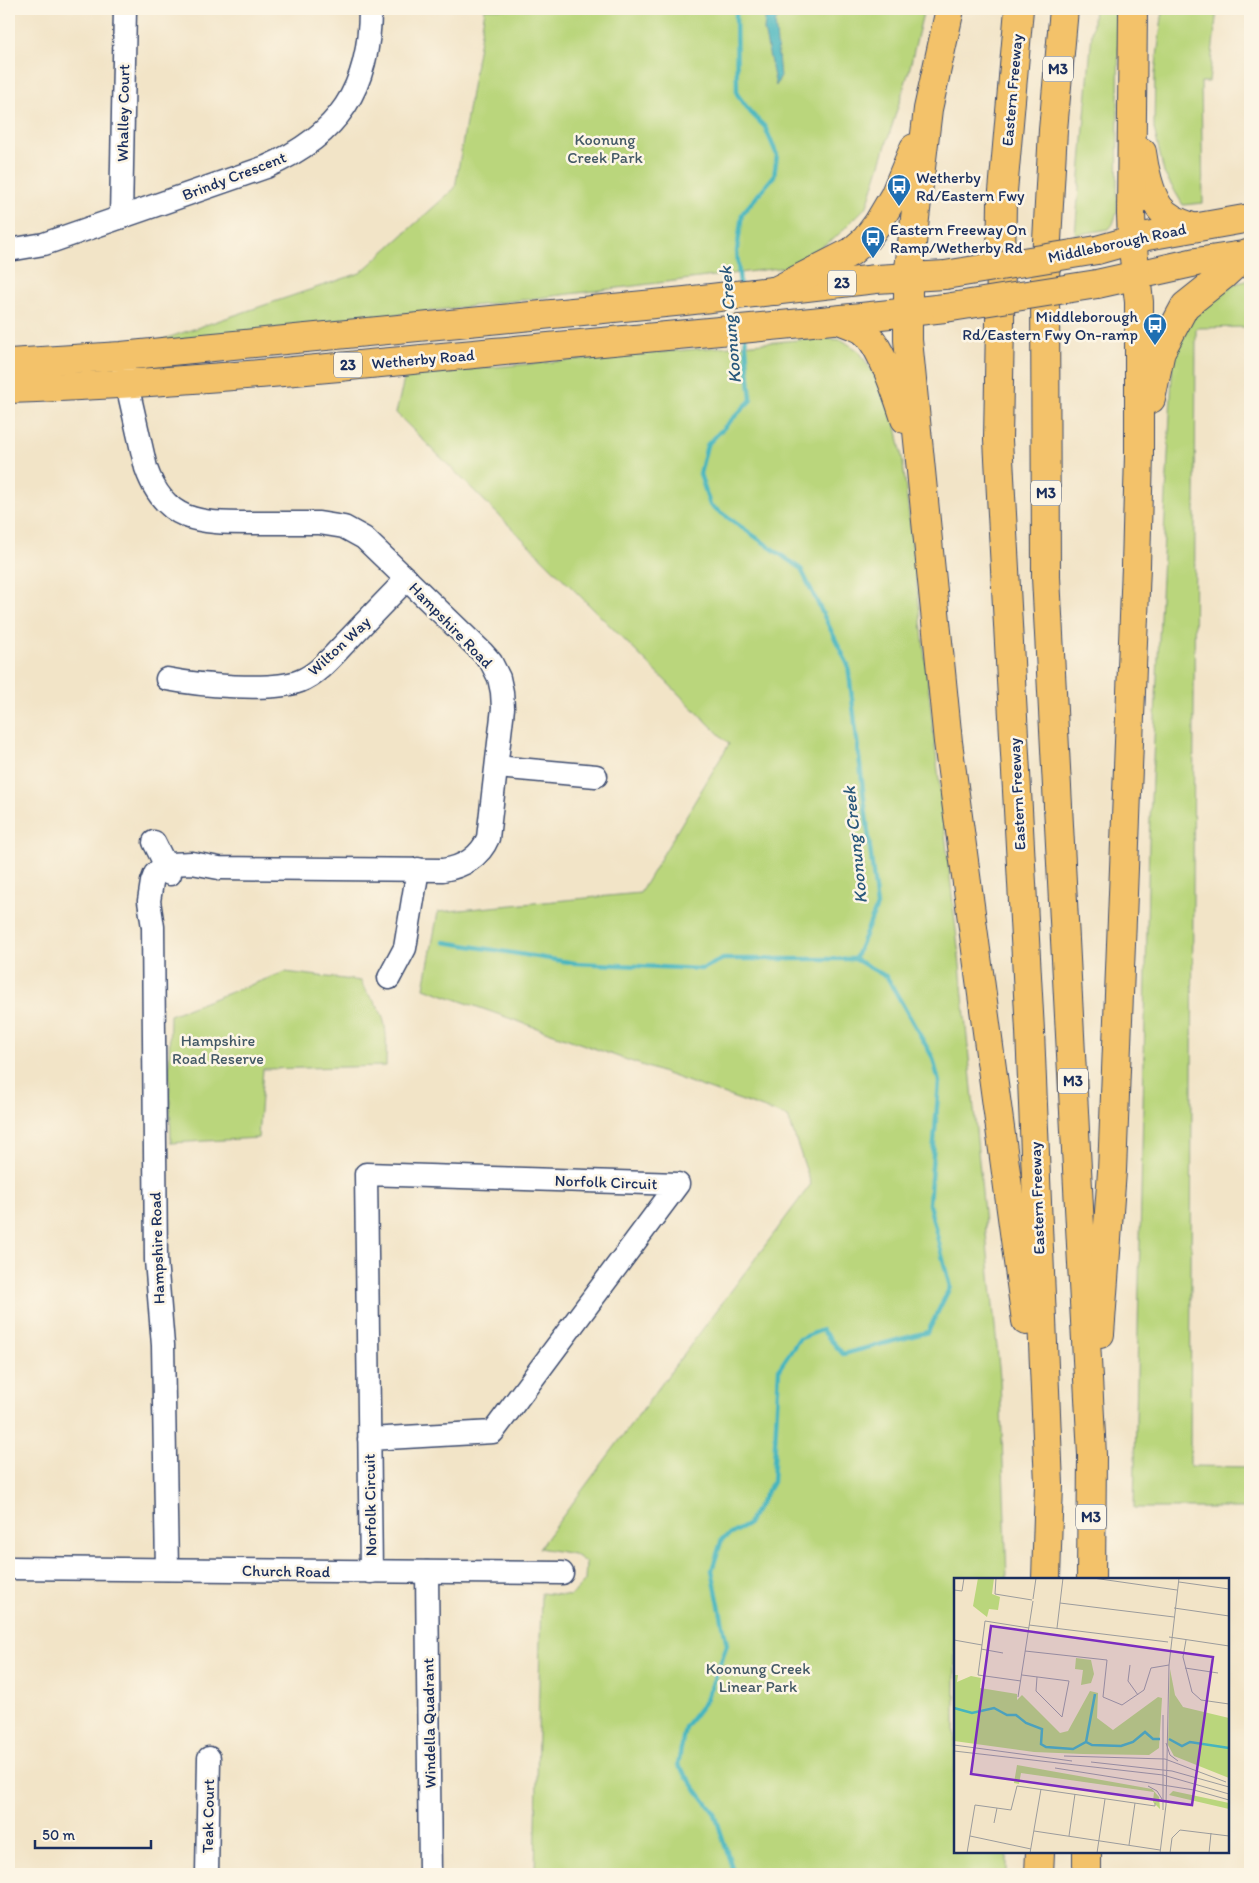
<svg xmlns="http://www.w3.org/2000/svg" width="1259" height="1883" font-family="Itim,sans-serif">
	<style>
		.green { fill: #bad67c; stroke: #6a826d }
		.water { fill: #45b5be; stroke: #30728e }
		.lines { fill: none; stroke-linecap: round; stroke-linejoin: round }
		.stream { stroke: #45b5be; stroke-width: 4.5 }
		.minor-casing { stroke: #3b4a6e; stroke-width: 25 }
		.major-casing { stroke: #3b4a6e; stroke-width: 30 }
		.highway-casing { stroke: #3b4a6e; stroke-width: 30 }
		.minor { stroke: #fff; stroke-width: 22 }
		.major { stroke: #f3c26a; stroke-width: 28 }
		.highway { stroke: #f3c26a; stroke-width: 28 }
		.major-bridge-casing { stroke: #3b4a6e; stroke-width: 30; stroke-linecap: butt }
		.major-bridge { stroke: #f3c26a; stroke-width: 28 }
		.labels { text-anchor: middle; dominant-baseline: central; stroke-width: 5; stroke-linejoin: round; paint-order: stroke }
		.shield { fill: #fcf5e5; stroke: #5e6a86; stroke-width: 1 }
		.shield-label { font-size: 15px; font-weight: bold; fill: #1b2f5e }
		.street-label { font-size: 16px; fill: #1b2f5e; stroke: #fcf5e5 }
		.park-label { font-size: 16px; fill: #435966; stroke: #fcf5e5 }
		.poi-label { font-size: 16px; fill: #1b2f5e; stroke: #fcf5e5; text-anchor: start }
		.water-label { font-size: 18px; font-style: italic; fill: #28577b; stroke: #fcf5e5 }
		.inset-river { fill: none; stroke: #45b5be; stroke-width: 2.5 }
		.inset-road { fill: none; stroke: #9c9c9d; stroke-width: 1 }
		.view { fill: #7b2cbf; fill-opacity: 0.15; stroke: #7b2cbf; stroke-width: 2.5 }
		.inset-edge { fill: none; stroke: #1b2f5e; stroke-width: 2.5 }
	</style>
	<rect width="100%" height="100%" fill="#fcf5e5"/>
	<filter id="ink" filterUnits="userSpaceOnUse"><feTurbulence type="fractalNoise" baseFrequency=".02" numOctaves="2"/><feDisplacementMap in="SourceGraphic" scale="10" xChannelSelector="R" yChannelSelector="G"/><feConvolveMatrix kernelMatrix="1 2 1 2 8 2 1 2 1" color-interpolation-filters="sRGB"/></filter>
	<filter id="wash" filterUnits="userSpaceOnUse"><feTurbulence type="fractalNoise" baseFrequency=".0096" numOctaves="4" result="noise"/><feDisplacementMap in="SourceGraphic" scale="20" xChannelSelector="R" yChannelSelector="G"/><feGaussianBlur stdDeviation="1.12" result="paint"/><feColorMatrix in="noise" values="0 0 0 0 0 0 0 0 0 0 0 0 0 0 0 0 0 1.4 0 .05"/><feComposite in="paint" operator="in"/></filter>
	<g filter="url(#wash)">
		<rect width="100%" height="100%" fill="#f2e4c7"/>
		<g class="green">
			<polygon points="485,9 924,9 909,71 867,206 834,239 787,267 473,306 149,344 360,273 455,188"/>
			<polygon points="1094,9 1119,9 1117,212 1113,224 1109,229 1075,235"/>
			<polygon points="1163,9 1217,9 1209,82 1201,82 1203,203 1183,205 1164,173 1154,128 1155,73"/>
			<polygon points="1250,280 1250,327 1196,328 1190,1466 1250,1467 1250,1508 1134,1508 1149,840 1173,354 1188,322 1209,302 1234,284"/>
			<polygon points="820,338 842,340 859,351 875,376 895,420 903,463 960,965 1000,1378 1007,1579 955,1579 955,1852 1007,1852 1007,1874 535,1874 541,1593 571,1596 585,1581 586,1563 574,1554 539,1548 811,1184 788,1117 424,988 438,912 640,893 729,744 396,413 405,375"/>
			<path d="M285 972 361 981C365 993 370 995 376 1004 389 1022 386 1045 386 1066L263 1069 258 1138 171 1143 169 1067 170 1015Z"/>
		</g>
		<polygon class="water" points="766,9 785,9 775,22 780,77 776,86 764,30"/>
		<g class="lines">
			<g class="stream">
				<polyline points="736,9 737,94 751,113 765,127 777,155 774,176 742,214 737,251 740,287"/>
				<polyline points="444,942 575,963 702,969 723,959 855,959"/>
				<polyline points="734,1874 715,1814 678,1765 685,1727 706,1700 727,1645 712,1570 722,1539 747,1525 773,1482 779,1369 799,1339 822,1330 843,1354 928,1332 950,1287 929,1204 939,1082 933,1058 887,977 855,959 877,906 848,665 801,569 710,505 700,474 707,445 751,400 745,337"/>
			</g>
		</g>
	</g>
	<g filter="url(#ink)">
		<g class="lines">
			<g class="minor-casing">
				<g id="minor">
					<polyline points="121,217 125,9"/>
					<path d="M9 250 44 244 266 167C339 135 370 88 370 9"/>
					<path d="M123 367 146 468C165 523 200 523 250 523 273 523 296 523 319 523L344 527 364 538 483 653 491 662 499 678 502 692 503 708 488 838C480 857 463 867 443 870L219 868 192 863 170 864 161 868 155 874 152 882 149 901 153 927 156 1260 163 1345 167 1569"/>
					<path d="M167 679C197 685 272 692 300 681 320 673 334 654 349 639 368 619 387 599 407 579"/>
					<polyline points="497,767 596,776"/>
					<polyline points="154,842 170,874"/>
					<polyline points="389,978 405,948 418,869"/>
					<polyline points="369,1439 493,1432 678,1184 366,1174 371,1572"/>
					<polyline points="9,1568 562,1573"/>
					<polyline points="427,1572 430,1874"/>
					<polyline points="207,1874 209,1758"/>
				</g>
			</g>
			<g class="major-casing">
				<g id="major">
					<polyline points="1097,250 1147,236 1250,218"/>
					<polyline points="1097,284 1196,262 1250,254"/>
					<polyline points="9,363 121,356 685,301 876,279 945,275"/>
					<path d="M9 389C170 384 333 368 494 352 644 338 795 325 945 308"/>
				</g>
			</g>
			<g class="highway-casing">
				<g id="highway">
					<polyline points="950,9 928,109 908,277 908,340 948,742 1026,1321"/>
					<polyline points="1019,9 1002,203 998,440 1030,1031 1037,1202 1049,1484 1046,1579"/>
					<polyline points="1064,9 1053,130 1045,278 1046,577 1092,1455 1091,1579"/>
					<path d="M1142 152C1144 168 1150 194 1159 207 1167 218 1180 223 1192 227"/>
					<polyline points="775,291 851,252 866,239 878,223 894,196 914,148"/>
					<path d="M839 320C846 323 854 325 861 329 880 341 898 397 905 419"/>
					<polyline points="1151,399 1161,351 1185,306 1224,275 1247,254"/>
					<polyline points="1100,1334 1112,1171 1136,566 1139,454 1139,302 1132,240 1131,214 1133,9"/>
					<polyline points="1039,1874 1040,1852"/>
					<polyline points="1087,1874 1087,1852"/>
				</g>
			</g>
			<use href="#minor" class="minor"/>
			<use href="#major" class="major"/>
			<use href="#highway" class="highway"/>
			<g class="major-bridge-casing">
				<g id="major-bridge">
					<polyline points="945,275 1097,250"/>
					<polyline points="945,308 1097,284"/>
				</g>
			</g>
			<use href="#major-bridge" class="major-bridge"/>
		</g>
	</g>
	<defs>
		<g id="bus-pin" transform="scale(1.25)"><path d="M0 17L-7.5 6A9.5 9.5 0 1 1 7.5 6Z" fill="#1f6fb2" stroke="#fcf5e5"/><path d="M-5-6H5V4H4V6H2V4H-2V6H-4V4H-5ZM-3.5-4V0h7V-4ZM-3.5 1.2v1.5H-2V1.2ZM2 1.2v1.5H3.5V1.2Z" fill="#fff"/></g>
	</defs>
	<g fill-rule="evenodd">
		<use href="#bus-pin" x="899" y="186"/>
		<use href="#bus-pin" x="873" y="238"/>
		<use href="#bus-pin" x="1155" y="325"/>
	</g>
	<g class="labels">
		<g class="shield">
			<rect x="1043" y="56.5" width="30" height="25" rx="4"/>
			<rect x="828" y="270.5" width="28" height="25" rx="4"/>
			<rect x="334" y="352.5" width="28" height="25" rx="4"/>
			<rect x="1031" y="480.5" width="30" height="25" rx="4"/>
			<rect x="1058" y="1068.5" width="30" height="25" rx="4"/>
			<rect x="1076" y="1504.5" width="30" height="25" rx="4"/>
		</g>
		<g class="shield-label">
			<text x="1058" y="69">M3</text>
			<text x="842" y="283">23</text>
			<text x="348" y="365">23</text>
			<text x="1046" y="493">M3</text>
			<text x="1073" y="1081">M3</text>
			<text x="1091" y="1517">M3</text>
		</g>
		<g class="street-label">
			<text transform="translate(1012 90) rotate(-85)">Eastern Freeway</text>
			<text transform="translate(123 113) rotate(-89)">Whalley Court</text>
			<text transform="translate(234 176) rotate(-21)">Brindy Crescent</text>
			<text transform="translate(1117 243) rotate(-12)">Middleborough Road</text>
			<text transform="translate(423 359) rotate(-5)">Wetherby Road</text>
			<text transform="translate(451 625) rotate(46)">Hampshire Road</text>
			<text transform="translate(339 646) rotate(-43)">Wilton Way</text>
			<text transform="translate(1017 794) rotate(-93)">Eastern Freeway</text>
			<text transform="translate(606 1182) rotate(2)">Norfolk Circuit</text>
			<text transform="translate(1037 1198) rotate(-92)">Eastern Freeway</text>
			<text transform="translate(157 1248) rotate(-92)">Hampshire Road</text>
			<text transform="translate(370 1505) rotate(-91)">Norfolk Circuit</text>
			<text transform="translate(286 1571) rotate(1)">Church Road</text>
			<text transform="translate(429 1723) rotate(-91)">Windella Quadrant</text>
			<text transform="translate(208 1816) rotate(-89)">Teak Court</text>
		</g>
		<g class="park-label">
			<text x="605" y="139">Koonung<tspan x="605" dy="18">Creek Park</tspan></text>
			<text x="218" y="1040">Hampshire<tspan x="218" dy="18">Road Reserve</tspan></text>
			<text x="758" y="1668">Koonung Creek<tspan x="758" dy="18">Linear Park</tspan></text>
		</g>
		<g class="poi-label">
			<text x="916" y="177">Wetherby<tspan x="916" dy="18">Rd/Eastern Fwy</tspan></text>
			<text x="890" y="229">Eastern Freeway On<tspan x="890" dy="18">Ramp/Wetherby Rd</tspan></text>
			<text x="1138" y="316" text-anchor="end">Middleborough<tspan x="1138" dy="18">Rd/Eastern Fwy On-ramp</tspan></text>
		</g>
		<g class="water-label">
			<text transform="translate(730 325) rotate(-95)">Koonung Creek</text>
			<text transform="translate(855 845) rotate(-96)">Koonung Creek</text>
		</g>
	</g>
	<g transform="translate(954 1578)">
		<rect width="275" height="275" fill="#f2e4c7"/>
		<path d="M24 0H40L38 16 46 19 44 32 35 31 33 39 19 28ZM122 80 137 82 140 96 137 105 127 107 129 92 121 91ZM216 91 221 117 229 129 275 140V200L220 178 214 167ZM0 97H4L3 104 17 98 27 100 26 110 63 116V122L68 117 106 155 114 153 136 113 144 115 143 140 159 152 204 119 208 120 205 170 195 177 129 176 80 174 0 163ZM63 187 198 211 205 219 206 231 199 224 200 214 67 195 65 206 60 205ZM219 213 275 225V231L215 217Z" fill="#bad67c"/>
		<path class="inset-river" d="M0 130 18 135 40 130 53 137H62L72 145 88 151 87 166 92 169 119 171 132 164 138 167 167 168 179 164 191 154 199 161H206M215 161 228 168 236 164 275 170M132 164 141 116"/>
		<path class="inset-road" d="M42 0 41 16 78 22M139 0 223 12M225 4 275 11M0 12 8 13 10 0M79 21 82 0M106 25 220 39M220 30 275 38M75 47 214 64M103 50 109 0M215 59 275 68M0 62 28 67M232 62 229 79 238 114 247 122 275 126M27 71 49 75M71 73 153 82 149 119 168 127 190 112 197 90 215 87M176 87 174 103 184 117M231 90 264 95M68 97 115 103 108 139 82 113 83 99M67 103 24 97 28 67 31 43 75 50M64 119 79 23M209 137V232M212 165 216 177 224 183M0 167 118 183M0 173 209 197 275 216M110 178 211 181 272 204M137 184 218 193 275 209M101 190 240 212 275 222M194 208 203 213 208 221M40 245 43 230M80 253 206 272M16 258 77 271M115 258 121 216M175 267 181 225M13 275 21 227 57 232 63 208 201 228V225M76 275 87 211M143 275 151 221M206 275 212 227 215 87 225 0M216 275 218 260 226 252 275 258M255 275 257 255"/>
		<path class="view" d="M37 48 259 79 238 227 17 196Z"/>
		<rect width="275" height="275" class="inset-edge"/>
	</g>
	<rect width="1259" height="1883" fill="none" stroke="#fcf5e5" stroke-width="30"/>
	<path d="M35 1840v8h116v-8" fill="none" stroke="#1b2f5e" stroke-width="2.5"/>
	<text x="42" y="1840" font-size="15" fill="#1b2f5e" stroke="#fcf5e5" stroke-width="4" paint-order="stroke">50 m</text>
</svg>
